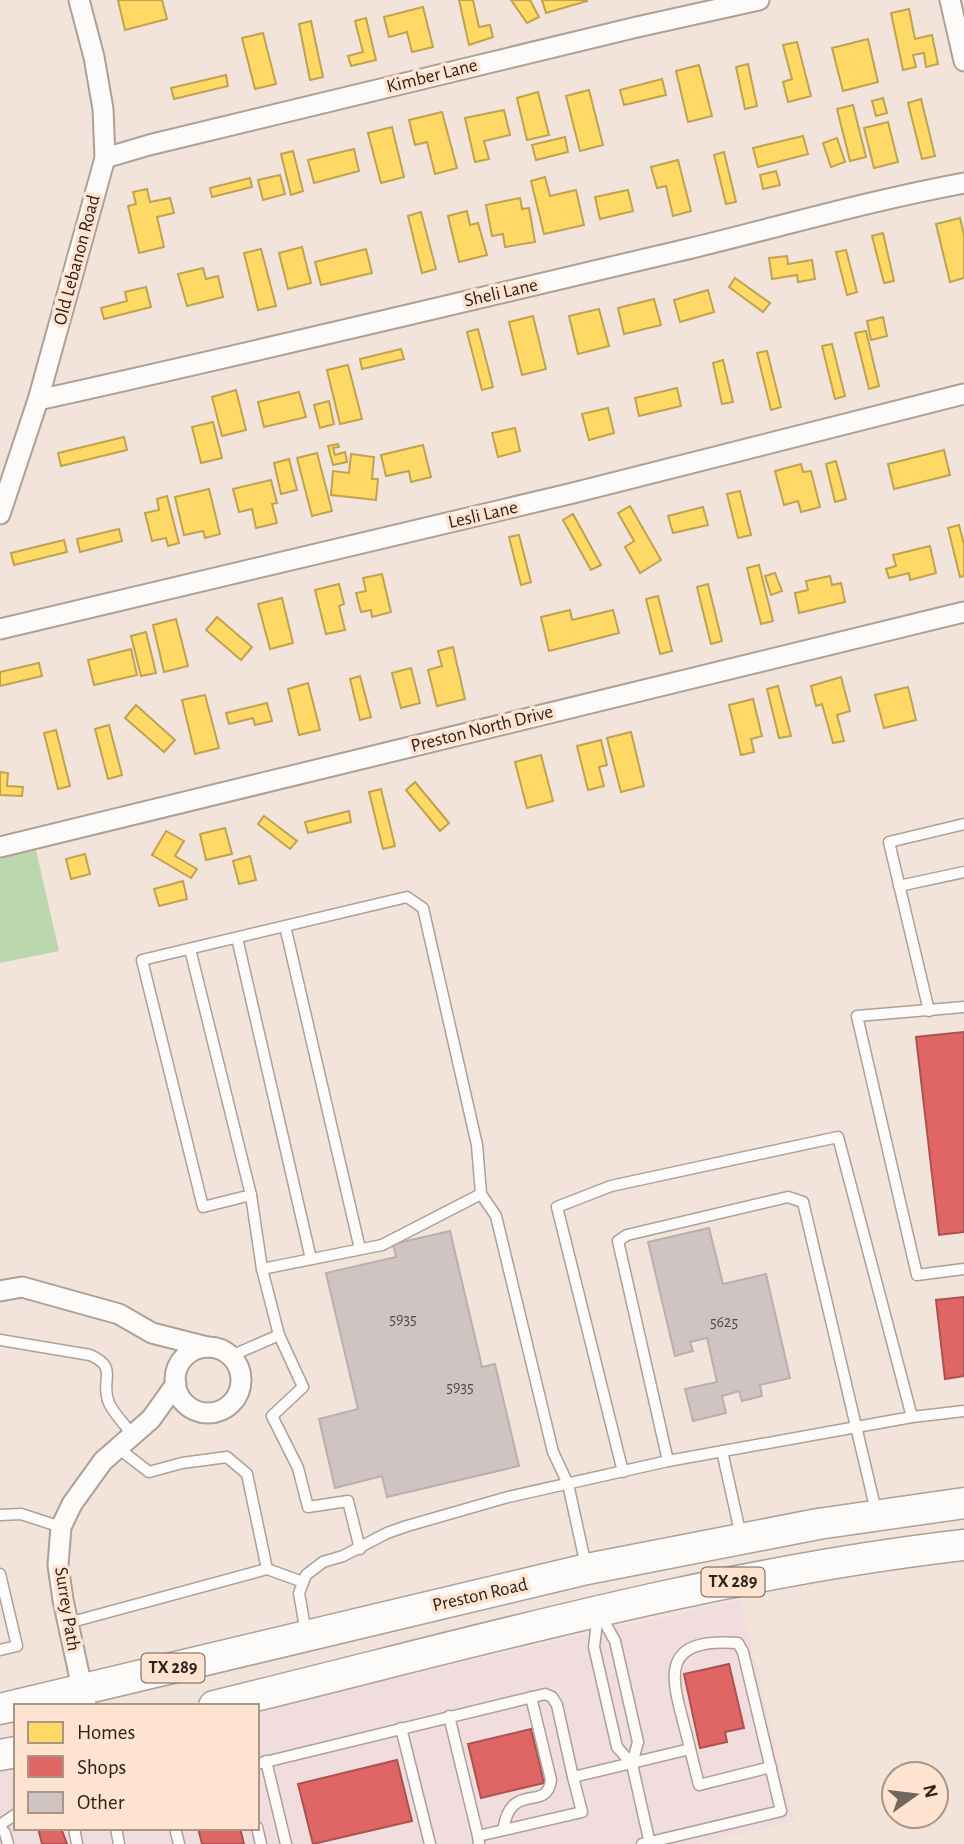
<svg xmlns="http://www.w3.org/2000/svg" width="964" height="1844" font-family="'Alegreya Sans',sans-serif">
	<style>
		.commercial { fill: #f1dddd }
		.green { fill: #bad7ad }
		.homes { fill: #ffd966; stroke: #c0a24f; stroke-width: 2 }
		.shops { fill: #e06666; stroke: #ab524f; stroke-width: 2 }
		.building { fill: #d0c4c3; stroke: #bbafae; stroke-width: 2 }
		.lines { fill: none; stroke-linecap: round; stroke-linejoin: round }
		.service-casing { stroke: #aca097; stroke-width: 13 }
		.minor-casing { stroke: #aca097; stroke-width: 23 }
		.primary-casing { stroke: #aca097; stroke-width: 33 }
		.service { stroke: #fdfbf9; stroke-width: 10 }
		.minor { stroke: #fdfbf9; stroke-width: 19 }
		.primary { stroke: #fdfbf9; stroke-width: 30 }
		.labels { text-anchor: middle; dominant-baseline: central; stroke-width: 7; stroke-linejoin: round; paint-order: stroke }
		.number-label { font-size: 16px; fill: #564b44 }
		.shield { fill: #fde3d0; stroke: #6c5d51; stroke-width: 2 }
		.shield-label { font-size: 18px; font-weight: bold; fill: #2e231a }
		.street-label { font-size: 19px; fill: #2e231a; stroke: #fde3d0 }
	</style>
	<rect width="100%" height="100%" fill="#f2e4da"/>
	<polygon class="commercial" points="740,1600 795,1821 699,1844 0,1844 0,1764 16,1760 16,1828 257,1828 257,1707"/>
	<polygon class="green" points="36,850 59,951 0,963 0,858"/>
	<g class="homes">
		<polygon points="118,0 162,0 167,19 125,30"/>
		<polygon points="459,0 473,0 479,27 490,25 493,37 469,45"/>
		<polygon points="511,0 530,0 539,17 527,23"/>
		<polygon points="542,0 586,0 587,1 546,13"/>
		<polygon points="423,7 433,47 412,52 407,32 389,37 384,17"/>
		<polygon points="909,9 915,39 932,35 938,64 926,67 924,53 913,55 916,67 903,70 891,13"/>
		<polygon points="366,18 376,60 351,66 348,56 363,52 355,21"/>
		<polygon points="311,21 323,77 310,80 299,24"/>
		<polygon points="263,33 276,84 255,89 242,38"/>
		<polygon points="868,39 878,82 843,91 832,48"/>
		<polygon points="797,42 811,96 788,102 783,82 792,79 783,45"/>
		<polygon points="748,64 757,106 745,109 736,67"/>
		<polygon points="699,65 712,116 688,122 676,71"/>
		<polygon points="226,75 228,86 174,99 171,88"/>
		<polygon points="662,79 666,95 624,105 620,90"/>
		<polygon points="589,90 603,145 580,151 566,96"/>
		<polygon points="538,92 549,135 527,140 517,98"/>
		<polygon points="883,98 887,113 876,116 872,101"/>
		<polygon points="921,99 935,156 922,159 908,103"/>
		<polygon points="853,105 866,157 850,161 837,109"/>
		<polygon points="504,110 510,135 484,141 489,159 475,162 465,118"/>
		<polygon points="442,112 457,168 435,174 427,142 415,145 409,120"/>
		<polygon points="888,122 898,162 874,168 864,128"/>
		<polygon points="392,127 404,177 381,183 368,133"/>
		<polygon points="803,136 808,154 758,167 753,148"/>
		<polygon points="565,137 568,152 536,160 532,145"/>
		<polygon points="837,138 845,162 831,167 823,143"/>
		<polygon points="354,149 359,171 314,183 308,160"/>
		<polygon points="293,151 303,191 291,195 281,154"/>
		<polygon points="724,152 736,202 726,204 714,155"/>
		<polygon points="678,160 691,211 673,216 666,186 657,188 651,167"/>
		<polygon points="776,171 780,185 763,189 760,175"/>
		<polygon points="280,175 285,194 263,200 258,180"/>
		<polygon points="545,177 550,196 576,190 584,225 544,234 531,181"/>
		<polygon points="250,178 252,187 212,197 210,188"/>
		<polygon points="147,189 150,202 170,198 174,213 157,217 164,247 139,253 128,206 136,204 133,192"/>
		<polygon points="628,190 633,211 600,219 595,197"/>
		<polygon points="520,198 522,209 529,208 535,242 505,247 503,234 492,236 486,205"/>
		<polygon points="467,211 470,225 478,223 487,255 459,262 448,216"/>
		<polygon points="421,212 436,269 422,273 408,216"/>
		<polygon points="960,218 964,235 964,278 950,282 936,224"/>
		<polygon points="883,233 894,281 884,283 872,236"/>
		<polygon points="302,247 311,283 288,289 279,253"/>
		<polygon points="261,249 276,306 258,310 244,253"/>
		<polygon points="366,249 372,273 321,285 315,262"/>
		<polygon points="846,250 857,292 847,295 836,252"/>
		<polygon points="787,256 788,264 812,260 815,279 798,282 797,275 772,279 769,258"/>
		<polygon points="203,268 206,279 218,276 223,297 187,306 178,274"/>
		<polygon points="735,278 770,303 763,312 729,287"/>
		<polygon points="146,287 151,307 104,319 101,308 127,301 125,292"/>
		<polygon points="708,290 714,312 680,322 674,300"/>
		<polygon points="654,299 661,325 624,334 618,308"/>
		<polygon points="599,309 609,346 578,354 569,316"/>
		<polygon points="533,316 546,369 522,375 509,322"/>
		<polygon points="883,317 887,336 871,340 867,321"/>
		<polygon points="478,329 493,387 482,390 467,332"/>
		<polygon points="866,331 879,386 869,389 855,333"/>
		<polygon points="832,344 845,396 835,399 822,346"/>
		<polygon points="401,349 404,359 362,369 360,359"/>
		<polygon points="767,351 781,407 771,410 757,353"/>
		<polygon points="723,360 733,402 722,404 713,363"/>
		<polygon points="348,365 362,419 340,424 327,370"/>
		<polygon points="677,388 681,406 639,416 635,398"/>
		<polygon points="236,390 246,430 222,436 212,397"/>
		<polygon points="299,392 306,417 264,427 258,402"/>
		<polygon points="329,401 334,424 320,428 314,405"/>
		<polygon points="608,408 614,433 589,440 582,414"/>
		<polygon points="213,422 222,458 201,463 192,427"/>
		<polygon points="515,428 520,451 498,457 492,433"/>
		<polygon points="124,437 127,450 61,466 58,453"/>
		<polygon points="338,444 339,447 333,448 335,455 345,452 347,462 333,465 328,446"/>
		<polygon points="423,445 431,477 411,482 409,471 386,476 381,455"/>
		<polygon points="944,450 950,475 894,489 888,464"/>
		<polygon points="317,453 332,511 312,516 297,458"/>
		<polygon points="351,454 374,457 372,479 378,479 376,500 331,495 333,471 349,473"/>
		<polygon points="289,459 297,490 281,494 274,463"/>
		<polygon points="836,461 846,499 835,502 826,464"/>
		<polygon points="801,464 803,472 811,471 820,507 801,512 798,501 784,505 775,471"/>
		<polygon points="271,480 277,503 272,504 277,523 256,528 252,509 239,512 233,489"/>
		<polygon points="209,489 220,534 205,538 203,531 184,535 175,497"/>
		<polygon points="740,491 751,535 738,538 727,494"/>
		<polygon points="167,496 179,543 168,546 166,538 152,541 145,513 159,510 157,499"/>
		<polygon points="630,506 661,560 640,573 625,547 634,541 618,513"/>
		<polygon points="703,507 708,525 673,533 668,516"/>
		<polygon points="573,514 601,565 591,570 563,520"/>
		<polygon points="959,525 964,544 964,576 960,577 948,528"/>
		<polygon points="119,529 122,541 80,552 77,539"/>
		<polygon points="519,535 531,582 521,585 509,537"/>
		<polygon points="64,540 67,552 14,565 11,553"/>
		<polygon points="930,546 936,573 910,580 909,573 889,578 886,569 896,566 893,555"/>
		<polygon points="759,565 773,621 761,624 747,568"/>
		<polygon points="775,573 782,591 771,595 765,576"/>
		<polygon points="382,574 391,612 372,617 371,610 361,612 356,593 366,591 363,578"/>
		<polygon points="830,576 832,585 841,583 845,602 799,613 795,593 808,590 806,581"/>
		<polygon points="339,584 344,604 339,606 345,630 326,634 315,590"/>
		<polygon points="708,584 722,641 711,644 697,587"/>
		<polygon points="658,596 672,651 660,654 646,599"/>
		<polygon points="282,598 293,643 270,649 258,604"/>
		<polygon points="570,610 572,620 613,610 619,633 549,651 541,617"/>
		<polygon points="217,617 252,647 241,660 206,630"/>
		<polygon points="176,619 188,666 164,672 153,625"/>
		<polygon points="146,632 156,673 141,676 131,636"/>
		<polygon points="453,647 465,699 437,706 428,670 442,666 438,651"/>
		<polygon points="131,649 137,675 94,685 88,660"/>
		<polygon points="39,663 42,676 0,686 0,672"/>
		<polygon points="411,668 420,703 401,708 392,673"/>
		<polygon points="360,676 371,717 360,720 350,679"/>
		<polygon points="841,677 850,711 837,715 844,741 833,743 822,704 816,706 811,686"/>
		<polygon points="308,683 320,730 299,735 288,689"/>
		<polygon points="778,686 791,736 779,738 767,689"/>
		<polygon points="908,687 916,720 884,728 875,695"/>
		<polygon points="205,695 219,748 195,754 182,700"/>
		<polygon points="753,699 762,736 751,739 754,752 741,755 729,705"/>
		<polygon points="267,703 272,721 255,725 253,718 229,724 226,713"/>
		<polygon points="136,705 175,740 164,752 125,718"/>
		<polygon points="109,725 122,775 108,779 95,729"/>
		<polygon points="56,730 70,786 58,789 44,733"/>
		<polygon points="631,732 644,786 621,792 607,738"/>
		<polygon points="601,740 607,765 599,767 604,786 588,790 577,746"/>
		<polygon points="541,755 553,801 527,808 515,762"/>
		<polygon points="0,772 8,773 7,786 23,787 22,796 0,795"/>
		<polygon points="415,782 449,823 440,831 406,790"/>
		<polygon points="381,789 395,846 383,849 369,792"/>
		<polygon points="349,811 351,822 308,833 305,822"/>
		<polygon points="264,816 297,841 290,849 258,824"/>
		<polygon points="225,828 232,854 206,860 200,834"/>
		<polygon points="166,831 184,841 175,856 197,869 191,878 152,855"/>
		<polygon points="85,854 90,874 71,879 66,859"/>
		<polygon points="250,856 256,880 239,884 233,861"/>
		<polygon points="183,881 187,899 159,906 154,889"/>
	</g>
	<g class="shops">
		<polygon points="964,1032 964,1232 939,1235 916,1037"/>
		<polygon points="964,1297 964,1376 945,1379 936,1300"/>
		<polygon points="729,1664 744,1728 725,1732 727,1742 700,1748 684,1674"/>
		<polygon points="531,1729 544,1783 481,1798 468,1744"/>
		<polygon points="397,1760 412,1821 313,1844 298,1784"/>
		<polygon points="38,1828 61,1828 67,1844 42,1844"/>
		<polygon points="198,1828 240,1828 244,1844 202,1844"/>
	</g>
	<g class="building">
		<polygon points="709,1228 723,1284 766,1274 790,1378 760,1385 762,1396 742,1401 739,1391 722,1396 726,1413 693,1421 685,1389 717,1382 707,1338 690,1342 693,1351 675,1356 648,1242"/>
		<polygon points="450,1231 482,1367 495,1364 519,1466 387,1497 382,1476 335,1488 319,1419 358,1409 326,1273 396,1257 393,1244"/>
	</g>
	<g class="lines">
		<g class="service-casing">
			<g id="service">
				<polyline points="899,886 964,872"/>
				<polyline points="285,926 360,1249"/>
				<polyline points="237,938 311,1259"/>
				<polyline points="190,949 251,1195"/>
				<polyline points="964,1007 857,1016 917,1275 964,1269"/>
				<polyline points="929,1011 889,842 964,824"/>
				<polyline points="262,1269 382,1245 481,1194 496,1216 553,1452 568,1484 586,1566"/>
				<polyline points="279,1335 262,1269 251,1195 203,1207 142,960 407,897 423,908 477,1145 481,1194"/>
				<path d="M0 1340 90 1355C120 1368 99 1380 109 1403 114 1414 125 1425 133 1435"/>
				<polyline points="231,1356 279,1335 303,1387 272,1416 298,1468 308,1507 348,1501 360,1549"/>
				<polyline points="912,1417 964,1411"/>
				<polyline points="118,1448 149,1472 182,1463 227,1457 247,1474 267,1569 303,1582"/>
				<polyline points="722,1451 741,1536"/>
				<polyline points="668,1461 618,1241 627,1235 788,1197 803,1202 876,1511"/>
				<polyline points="0,1515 21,1514 61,1527"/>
				<polyline points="0,1574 17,1646 0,1650"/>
				<polyline points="598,1614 594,1647 617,1747 632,1764 650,1844"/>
				<polyline points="600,1614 615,1641 638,1742 632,1764"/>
				<polyline points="68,1623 267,1569"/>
				<polyline points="306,1633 299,1593 306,1575 323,1562 343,1556 387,1533 407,1526 508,1497 668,1461 912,1417 838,1137 611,1186 557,1207 623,1472"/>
				<polyline points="449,1716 478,1836"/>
				<polyline points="401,1728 430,1844"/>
				<polyline points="690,1749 699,1785 771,1767"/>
				<polyline points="266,1761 286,1844"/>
				<path d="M257 1764 545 1694 552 1697 557 1705 573 1777 690 1749C677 1690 647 1636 738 1643L743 1652 781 1811 642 1844"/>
				<polyline points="0,1825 16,1814"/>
				<polyline points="257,1827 261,1844"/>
				<polyline points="0,1828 5,1833 8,1844"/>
				<polyline points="74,1828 77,1844"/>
				<polyline points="116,1828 119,1844"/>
				<polyline points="175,1828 179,1844"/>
				<path d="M503 1830C505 1821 507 1810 515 1804 529 1793 548 1804 551 1780L531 1697"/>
				<polyline points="479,1844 478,1836 582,1812 573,1777"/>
			</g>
		</g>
		<g class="minor-casing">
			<g id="minor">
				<polyline points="950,0 964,61"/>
				<polyline points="105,158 149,145 637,27 759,0"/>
				<path d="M38 400C256 352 474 299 692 248 782 226 872 200 964 183"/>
				<polyline points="0,514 38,400 105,158 103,109 94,57 79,0"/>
				<polyline points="0,629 573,493 964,394"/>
				<polyline points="0,847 964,612"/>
				<polyline points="0,1291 22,1287 119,1314 152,1333 207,1347"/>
				<circle cx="208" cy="1380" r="33"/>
				<polyline points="86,1706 63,1600 58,1565 61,1527 72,1504 103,1461 151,1419 176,1384"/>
			</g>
		</g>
		<g class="primary-casing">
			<g id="primary">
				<path d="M214 1706C462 1646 709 1574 964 1545"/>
				<polyline points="0,1709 587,1569 818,1524 964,1503"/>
				<polyline points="0,1755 16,1752"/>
			</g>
		</g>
		<use href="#service" class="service"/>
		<use href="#minor" class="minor"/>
		<use href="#primary" class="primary"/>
	</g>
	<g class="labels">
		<g class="number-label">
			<text x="403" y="1319">5935</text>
			<text x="724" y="1322">5625</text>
			<text x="460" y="1387">5935</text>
		</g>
		<g class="shield">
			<rect x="701.5" y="1567.5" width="63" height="29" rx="5"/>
			<rect x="141.5" y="1653.5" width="63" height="29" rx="5"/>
		</g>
		<g class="shield-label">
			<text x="733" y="1582">TX 289</text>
			<text x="173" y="1668">TX 289</text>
		</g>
		<g class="street-label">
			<text transform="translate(432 76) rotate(-14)">Kimber Lane</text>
			<text transform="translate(77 260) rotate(-75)">Old Lebanon Road</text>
			<text transform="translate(501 293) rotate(-13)">Sheli Lane</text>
			<text transform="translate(483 515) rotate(-13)">Lesli Lane</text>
			<text transform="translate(482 729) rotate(-14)">Preston North Drive</text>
			<text transform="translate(480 1595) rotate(-13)">Preston Road</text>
			<text transform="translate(67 1609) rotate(81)">Surrey Path</text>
		</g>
	</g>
	<rect x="14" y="1704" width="245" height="126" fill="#fde3d0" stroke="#aa9687" stroke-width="2"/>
	<rect x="28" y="1722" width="35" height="21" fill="#ffd966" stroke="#aa9687" stroke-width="2"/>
	<text x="77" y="1739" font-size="21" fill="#2e231a">Homes</text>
	<rect x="28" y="1756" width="35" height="21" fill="#e06666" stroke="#aa9687" stroke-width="2"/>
	<text x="77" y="1774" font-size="21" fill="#2e231a">Shops</text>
	<rect x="28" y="1792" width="35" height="21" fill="#d0c4c3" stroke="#aa9687" stroke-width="2"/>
	<text x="77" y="1809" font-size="21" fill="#2e231a">Other</text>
	<g transform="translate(915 1795) rotate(76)"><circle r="33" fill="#fde3d0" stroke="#aa9687" stroke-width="2"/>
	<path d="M0-5L12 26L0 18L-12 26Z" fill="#73675d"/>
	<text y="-10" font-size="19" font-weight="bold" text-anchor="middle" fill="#2e231a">N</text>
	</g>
</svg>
